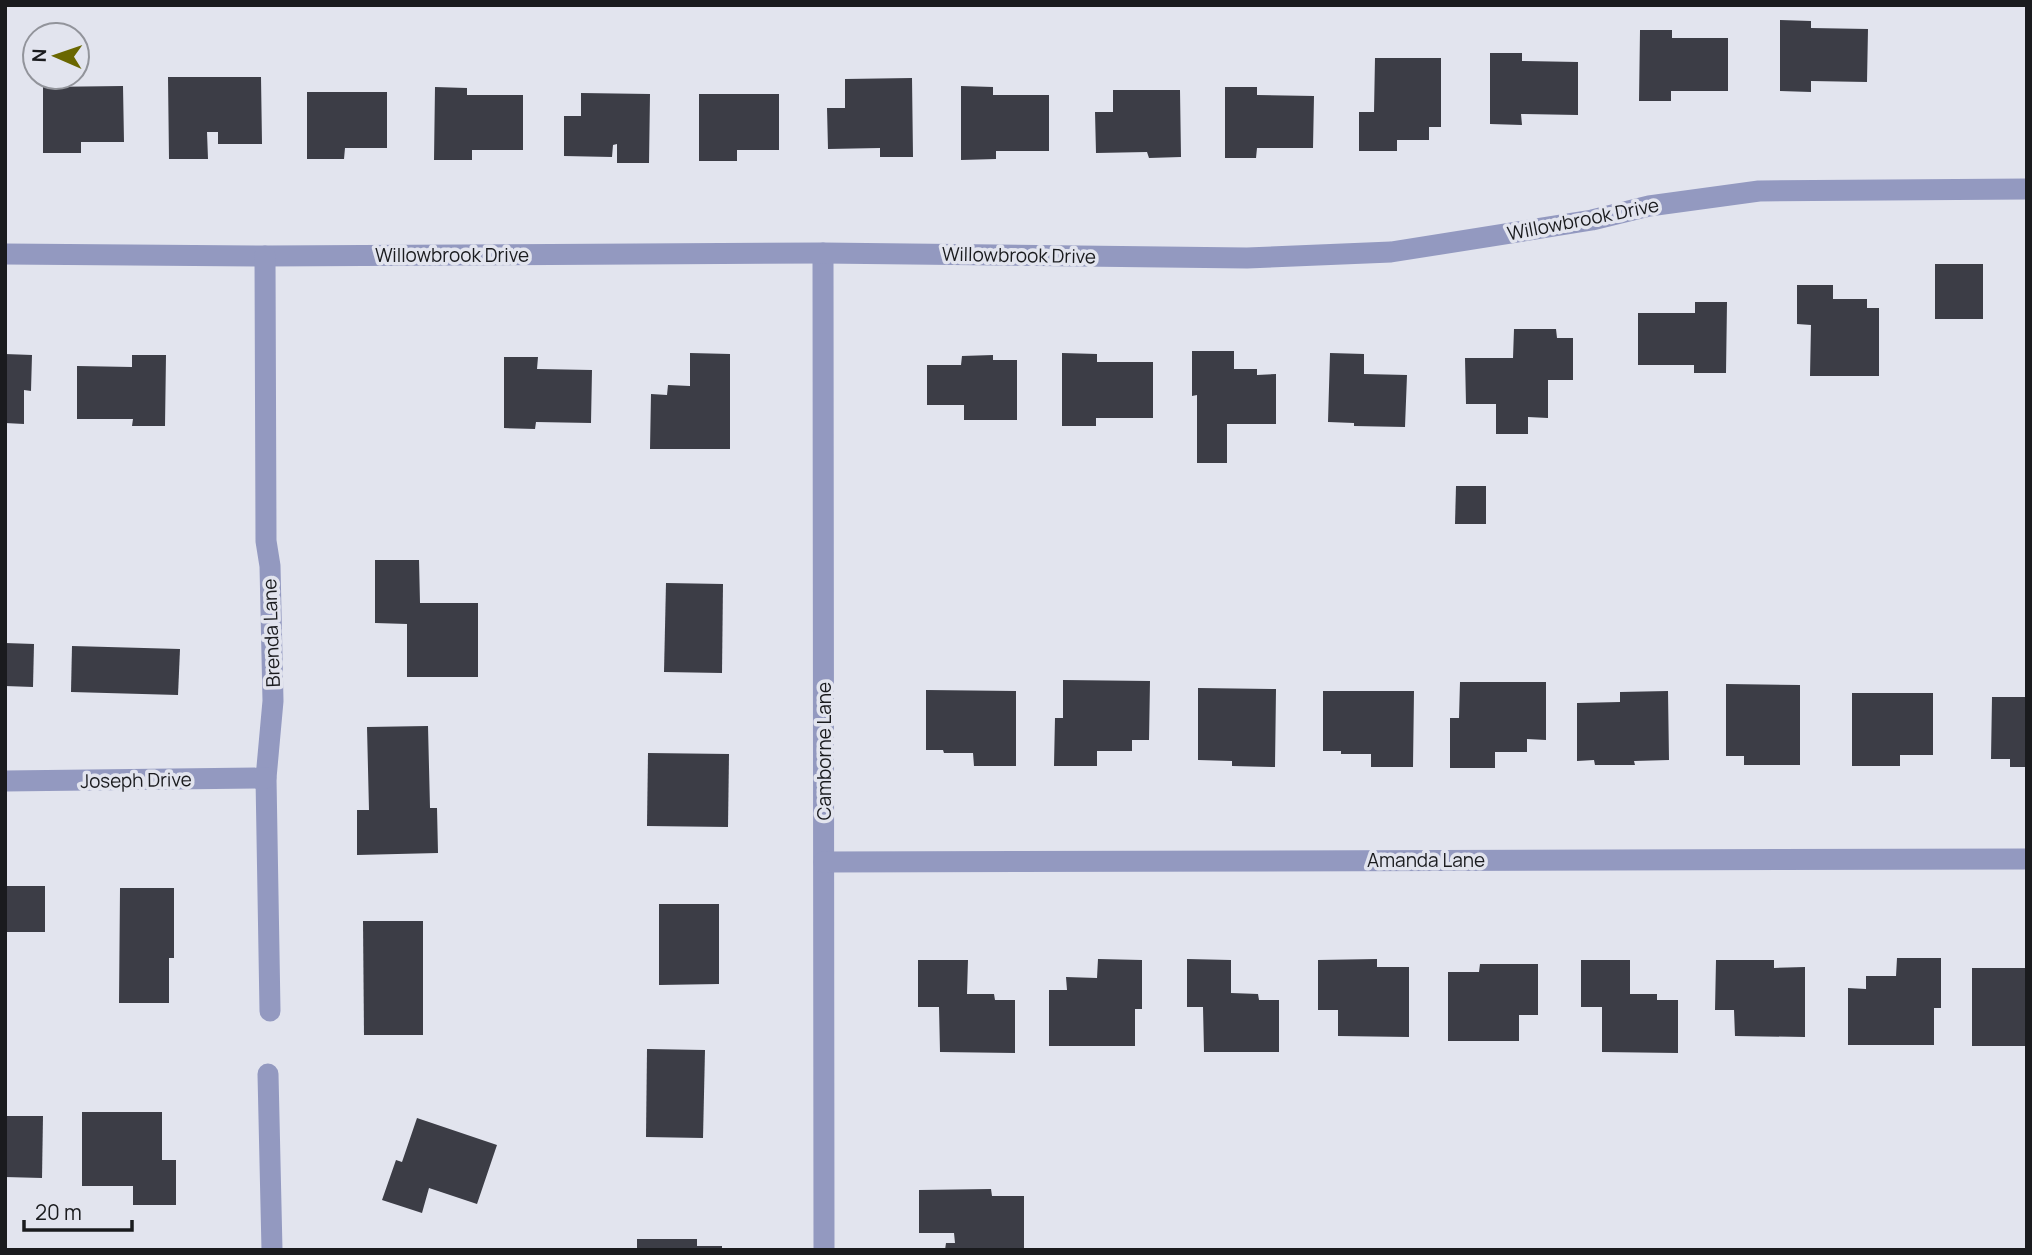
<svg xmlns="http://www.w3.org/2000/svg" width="2032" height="1255" font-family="Manrope,sans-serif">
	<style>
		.building { fill: #3c3d46 }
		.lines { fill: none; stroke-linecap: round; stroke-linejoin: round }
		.street { stroke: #9399c0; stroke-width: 21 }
		.labels { text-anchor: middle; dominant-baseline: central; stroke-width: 7; stroke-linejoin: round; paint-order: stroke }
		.street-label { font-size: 19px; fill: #1a1b1e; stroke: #e2e4ee }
	</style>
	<rect width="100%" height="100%" fill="#e2e4ee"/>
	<g class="building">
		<polygon points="1780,20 1811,21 1811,28 1868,29 1867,82 1811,81 1811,92 1780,91"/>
		<polygon points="1640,30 1672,30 1672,38 1728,38 1728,91 1671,91 1671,101 1639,101"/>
		<polygon points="1490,53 1522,53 1522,61 1578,62 1578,115 1521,114 1522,125 1490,124"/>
		<polygon points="1375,58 1441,58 1441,127 1429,127 1429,140 1397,140 1397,151 1359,151 1359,112 1374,112"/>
		<polygon points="168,77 261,77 262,144 218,144 218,132 207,132 208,159 169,159"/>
		<polygon points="912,78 913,157 880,157 880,148 828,149 827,108 845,108 845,79"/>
		<polygon points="123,86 124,142 81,142 81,153 43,153 43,87"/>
		<polygon points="961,86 993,87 993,95 1049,95 1049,151 996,151 996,159 961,160"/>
		<polygon points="435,87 467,88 467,95 523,95 523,150 472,150 472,160 434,160"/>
		<polygon points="1225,87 1257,87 1257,95 1314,96 1313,148 1257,148 1256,158 1225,158"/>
		<polygon points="1113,90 1180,90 1181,157 1149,158 1147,152 1096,153 1095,112 1113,112"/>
		<polygon points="307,92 387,92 387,148 345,148 344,159 307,159"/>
		<polygon points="581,93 650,94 649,163 617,163 617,144 613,145 612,157 564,156 564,116 581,116"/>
		<polygon points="699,94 779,94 779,150 737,150 737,161 699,161"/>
		<rect x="1935" y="264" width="48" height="55"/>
		<polygon points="1797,285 1833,285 1833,299 1867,299 1867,308 1879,308 1879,376 1810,376 1811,325 1797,324"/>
		<polygon points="1695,302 1727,302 1726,373 1694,373 1694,365 1638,365 1638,313 1695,313"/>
		<polygon points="1514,329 1556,329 1557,338 1573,338 1573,380 1548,380 1548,418 1528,417 1528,434 1496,434 1496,404 1466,404 1465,358 1513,358"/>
		<polygon points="1192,351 1234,351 1234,369 1257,369 1257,375 1276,374 1276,424 1227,424 1227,463 1197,463 1197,395 1192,396"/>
		<polygon points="690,353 730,354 730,449 650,449 651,394 667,395 668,385 690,386"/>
		<polygon points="1062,353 1097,354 1097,362 1153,362 1153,418 1096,418 1096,426 1062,426"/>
		<polygon points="1330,353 1364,354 1364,374 1407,375 1405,427 1354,426 1354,423 1328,422"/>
		<polygon points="5,354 32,355 31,391 24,390 24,424 5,423"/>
		<polygon points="132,355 166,355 165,426 132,426 133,419 77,419 77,366 132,367"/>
		<polygon points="993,355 993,360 1017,360 1017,420 964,420 964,405 927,405 927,365 961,365 962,356"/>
		<polygon points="504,357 538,357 537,369 592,370 591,423 536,422 535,429 504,428"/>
		<polygon points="1456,486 1486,486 1486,524 1455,524"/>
		<polygon points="375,560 419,560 420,603 478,603 478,677 407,677 407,624 375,623"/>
		<polygon points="666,583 723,584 722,673 664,672"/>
		<polygon points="5,643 34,644 33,687 5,686"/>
		<polygon points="72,646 180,649 178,695 71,692"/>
		<polygon points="1063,680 1150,681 1149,740 1132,740 1132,751 1097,751 1097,766 1054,766 1055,718 1063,718"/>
		<polygon points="1460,682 1546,682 1546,740 1527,739 1527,752 1495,752 1495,768 1450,768 1450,718 1459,718"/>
		<polygon points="1726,684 1800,685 1800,765 1744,765 1744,756 1726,756"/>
		<polygon points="1198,688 1276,689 1275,767 1232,766 1232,761 1198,760"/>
		<polygon points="926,690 1016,691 1016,766 974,766 973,753 944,753 943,750 926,750"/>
		<polygon points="1323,691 1414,691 1413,767 1371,767 1371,754 1341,754 1341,751 1323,751"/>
		<polygon points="1668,691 1669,760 1634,761 1635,765 1595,765 1594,760 1577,761 1577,703 1620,702 1620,692"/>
		<polygon points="1852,693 1933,693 1933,755 1900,755 1900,766 1852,766"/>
		<polygon points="1992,697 2027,697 2027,767 2010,767 2010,759 1991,759"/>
		<polygon points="428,726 430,808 437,808 438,853 357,855 357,810 369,810 367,727"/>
		<polygon points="648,753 729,754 728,827 647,826"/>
		<rect x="5" y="886" width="40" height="46"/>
		<polygon points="120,888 174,888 174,958 169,958 169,1003 119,1003"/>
		<polygon points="659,904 719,904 719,984 659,985"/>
		<polygon points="363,921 423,921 423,1035 364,1035"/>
		<polygon points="1897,958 1941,958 1941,1008 1934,1008 1934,1045 1848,1045 1848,988 1866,989 1866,976 1896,976"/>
		<polygon points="1098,959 1142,960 1142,1009 1135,1009 1135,1046 1049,1046 1049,990 1067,990 1066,977 1097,978"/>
		<polygon points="1187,959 1231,960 1231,993 1258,994 1259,1000 1279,1000 1279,1052 1204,1052 1203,1007 1187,1007"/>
		<polygon points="1377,959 1377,967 1409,967 1409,1037 1338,1036 1338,1010 1318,1010 1318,960"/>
		<polygon points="918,960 968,960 967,994 994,994 995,1000 1015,1000 1015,1053 940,1052 939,1007 918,1007"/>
		<polygon points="1581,960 1630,960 1630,994 1657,994 1657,1000 1678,1000 1678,1053 1602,1052 1602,1007 1581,1007"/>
		<polygon points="1716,960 1774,960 1774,968 1805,967 1805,1037 1735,1036 1734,1010 1715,1010"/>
		<polygon points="1480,964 1538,964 1538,1015 1519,1015 1519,1041 1448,1041 1448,972 1479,972"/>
		<rect x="1972" y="968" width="55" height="78"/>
		<polygon points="647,1049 705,1050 703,1138 646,1137"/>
		<polygon points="82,1112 162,1112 162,1160 176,1160 176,1205 133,1205 133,1186 82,1186"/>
		<polygon points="5,1116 43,1116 42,1178 5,1177"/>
		<polygon points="417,1118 497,1145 477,1204 429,1188 422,1213 382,1200 396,1160 402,1162"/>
		<polygon points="991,1189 992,1196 1024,1196 1024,1250 945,1250 946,1243 955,1243 954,1233 919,1233 919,1190"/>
		<polygon points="637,1239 697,1239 697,1246 722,1246 722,1250 637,1250"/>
	</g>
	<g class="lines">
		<g class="street">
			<polyline points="823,253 824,1250"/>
			<polyline points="5,254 265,256 823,253 1247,258 1391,252 1592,220 1649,206 1759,191 2027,189"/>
			<polyline points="265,256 266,541 270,566 273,701 266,778 270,1011"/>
			<polyline points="5,781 266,778"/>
			<polyline points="824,862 2027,859"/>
			<polyline points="268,1074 272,1250"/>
		</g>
	</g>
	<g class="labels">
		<g class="street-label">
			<text transform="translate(1583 219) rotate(-11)">Willowbrook Drive</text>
			<text x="452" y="255">Willowbrook Drive</text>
			<text transform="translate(1019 255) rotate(1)">Willowbrook Drive</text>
			<text transform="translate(271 633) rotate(-92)">Brenda Lane</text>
			<text transform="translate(824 751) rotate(-90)">Camborne Lane</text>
			<text transform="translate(136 780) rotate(-1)">Joseph Drive</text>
			<text x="1426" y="860">Amanda Lane</text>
		</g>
	</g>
	<rect width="2032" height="1255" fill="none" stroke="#1a1b1e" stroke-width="14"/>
	<g transform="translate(56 56) rotate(272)"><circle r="33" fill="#e2e4ee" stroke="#92949b" stroke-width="2"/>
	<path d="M0-5L12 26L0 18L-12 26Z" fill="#6a6700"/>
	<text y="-10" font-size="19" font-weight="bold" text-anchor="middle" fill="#1a1b1e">N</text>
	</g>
	<path d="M24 1220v10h108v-10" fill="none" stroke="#1a1b1e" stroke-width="3.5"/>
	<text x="35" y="1220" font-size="21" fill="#1a1b1e" stroke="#e2e4ee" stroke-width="5" paint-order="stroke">20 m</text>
</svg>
